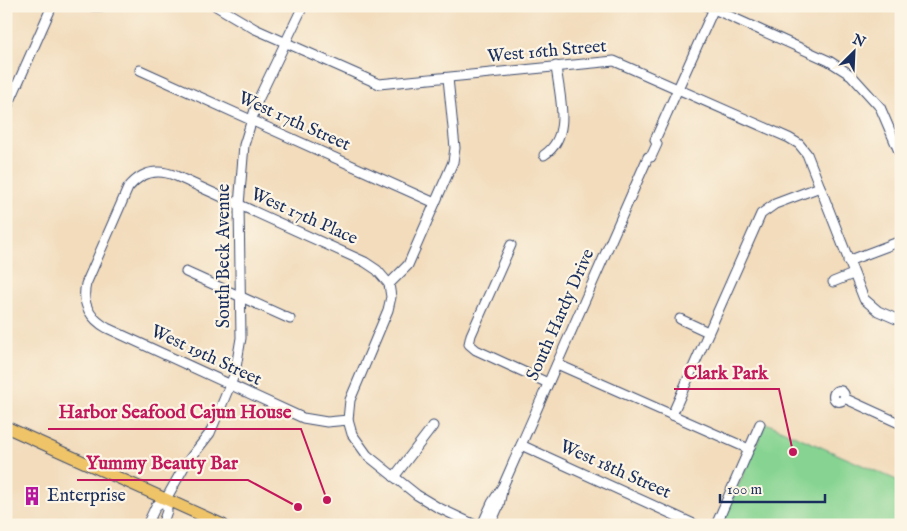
<svg xmlns="http://www.w3.org/2000/svg" width="907" height="531" font-family="'IM FELL English',serif">
	<style>
		.green { fill: #87d492; stroke: #518278 }
		.lines { fill: none; stroke-linecap: round; stroke-linejoin: round }
		.minor-casing { stroke: #3b496c; stroke-width: 11 }
		.major-casing { stroke: #3b496c; stroke-width: 13 }
		.minor { stroke: #fff; stroke-width: 9 }
		.major { stroke: #efc469; stroke-width: 11 }
		.labels { text-anchor: middle; dominant-baseline: central; stroke-width: 4.5; stroke-linejoin: round; paint-order: stroke }
		.street-label { font-size: 18px; fill: #1b2f5e; stroke: #fcf5e5 }
		.poi-label { font-size: 18px; fill: #1b2f5e; stroke: #fcf5e5; text-anchor: start }
		.leader { fill: none; stroke: #c2185b; stroke-width: 2 }
		.callout-dot { fill: #c2185b; stroke: #fcf5e5; stroke-width: 2 }
		.callout-label { font-size: 19px; text-anchor: middle; font-weight: bold; fill: #c2185b; stroke: #fcf5e5; stroke-width: 4.5; stroke-linejoin: round; paint-order: stroke }
	</style>
	<rect width="100%" height="100%" fill="#fcf5e5"/>
	<filter id="ink" filterUnits="userSpaceOnUse"><feTurbulence type="fractalNoise" baseFrequency=".02" numOctaves="2"/><feDisplacementMap in="SourceGraphic" scale="10" xChannelSelector="R" yChannelSelector="G"/><feConvolveMatrix kernelMatrix="1 2 1 2 8 2 1 2 1" color-interpolation-filters="sRGB"/></filter>
	<filter id="wash" filterUnits="userSpaceOnUse"><feTurbulence type="fractalNoise" baseFrequency=".0096" numOctaves="4" result="noise"/><feDisplacementMap in="SourceGraphic" scale="20" xChannelSelector="R" yChannelSelector="G"/><feGaussianBlur stdDeviation="1.12" result="paint"/><feColorMatrix in="noise" values="0 0 0 0 0 0 0 0 0 0 0 0 0 0 0 0 0 1.4 0 .05"/><feComposite in="paint" operator="in"/></filter>
	<g filter="url(#wash)">
		<rect width="100%" height="100%" fill="#f2dcbc"/>
		<polygon class="green" points="766,423 901,482 901,525 721,525"/>
	</g>
	<g filter="url(#ink)">
		<g class="lines">
			<g class="minor-casing">
				<g id="minor">
					<polyline points="93,6 101,6"/>
					<polyline points="216,6 255,29 379,84 614,61 789,138 799,144 807,154 864,299 878,311 901,321"/>
					<polyline points="707,6 829,61 851,75 880,107 901,156"/>
					<polyline points="140,70 435,203"/>
					<polyline points="448,78 455,148 453,162 408,265 389,284 391,297 388,310 350,400 348,420 352,434 367,455 417,495 437,507 475,525"/>
					<polyline points="6,110 52,6"/>
					<path d="M544 155C573 136 559 95 556 66"/>
					<polyline points="511,245 471,335 469,344 476,350 548,383"/>
					<polyline points="848,261 901,241"/>
					<polyline points="186,272 290,319"/>
					<polyline points="833,282 853,274"/>
					<polyline points="680,319 708,332"/>
					<polyline points="557,364 749,449"/>
					<circle cx="839" cy="396" r="5.5"/>
					<polyline points="844,398 901,424"/>
					<polyline points="672,415 761,214 775,204 820,187"/>
					<path d="M348 420 327 422 303 418 107 328C91 319 81 304 86 284L128 188C141 172 157 168 176 176L365 262 377 270 389 284"/>
					<polyline points="521,445 696,525"/>
					<polyline points="394,477 433,426"/>
					<polyline points="166,499 185,465 210,433 235,373 241,338 239,205 244,145 258,100 303,6"/>
					<polyline points="147,525 156,506 166,499"/>
					<polyline points="162,525 167,511 166,499"/>
					<polyline points="482,525 492,503 503,486 648,157 651,157 657,144 655,140 715,6"/>
					<polyline points="490,525 499,505 502,491"/>
					<polyline points="716,525 760,424"/>
				</g>
			</g>
			<g class="major-casing">
				<polyline id="major" points="6,427 223,525"/>
			</g>
			<use href="#minor" class="minor"/>
			<use href="#major" class="major"/>
		</g>
	</g>
	<defs>
		<g id="building-bare" transform="scale(1.5)"><path d="M-4-6H4V6H1V3H-1V6H-4ZM-2.5-4.3h1.7v1.8h-1.7ZM.8-4.3h1.7v1.8H.8ZM-2.5-1h1.7V.8h-1.7ZM.8-1h1.7V.8H.8Z" fill="#b5179e" stroke="#fcf5e5" stroke-width="2.5" paint-order="stroke"/></g>
	</defs>
	<g fill-rule="evenodd">
		<use href="#building-bare" x="32" y="496"/>
	</g>
	<g class="labels">
		<g class="street-label">
			<text transform="translate(547 52) rotate(-5)">West 16th Street</text>
			<text transform="translate(294 122) rotate(24)">West 17th Street</text>
			<text transform="translate(304 217) rotate(24)">West 17th Place</text>
			<text transform="translate(224 256) rotate(-90)">South Beck Avenue</text>
			<text transform="translate(561 315) rotate(-66)">South Hardy Drive</text>
			<text transform="translate(206 356) rotate(25)">West 19th Street</text>
			<text transform="translate(615 470) rotate(24)">West 18th Street</text>
		</g>
		<g class="poi-label">
			<text x="47" y="496">Enterprise</text>
		</g>
	</g>
	<path class="leader" d="M793 452L779 389H674M327 500L301 429H48M298 507L248 480H77"/>
	<g class="callout-dot">
		<circle cx="793" cy="452" r="5"/>
		<circle cx="327" cy="500" r="5"/>
		<circle cx="298" cy="507" r="5"/>
	</g>
	<g class="callout-label">
		<text x="726" y="379">Clark Park</text>
		<text x="175" y="418">Harbor Seafood Cajun House</text>
		<text x="162" y="469">Yummy Beauty Bar</text>
	</g>
	<rect width="907" height="531" fill="none" stroke="#fcf5e5" stroke-width="25"/>
	<g transform="translate(854 52) rotate(24)" stroke="#fcf5e5" stroke-width="4" paint-order="stroke">
	<path d="M0-4L9 19L0 12L-9 19Z" fill="#1b2f5e"/>
	<text y="-8" font-size="14" font-weight="bold" text-anchor="middle" fill="#1b2f5e">N</text>
	</g>
	<path d="M720 494v8h105v-8" fill="none" stroke="#1b2f5e" stroke-width="2.5"/>
	<text x="727" y="494" font-size="15" fill="#1b2f5e" stroke="#fcf5e5" stroke-width="4" paint-order="stroke">100 m</text>
</svg>
